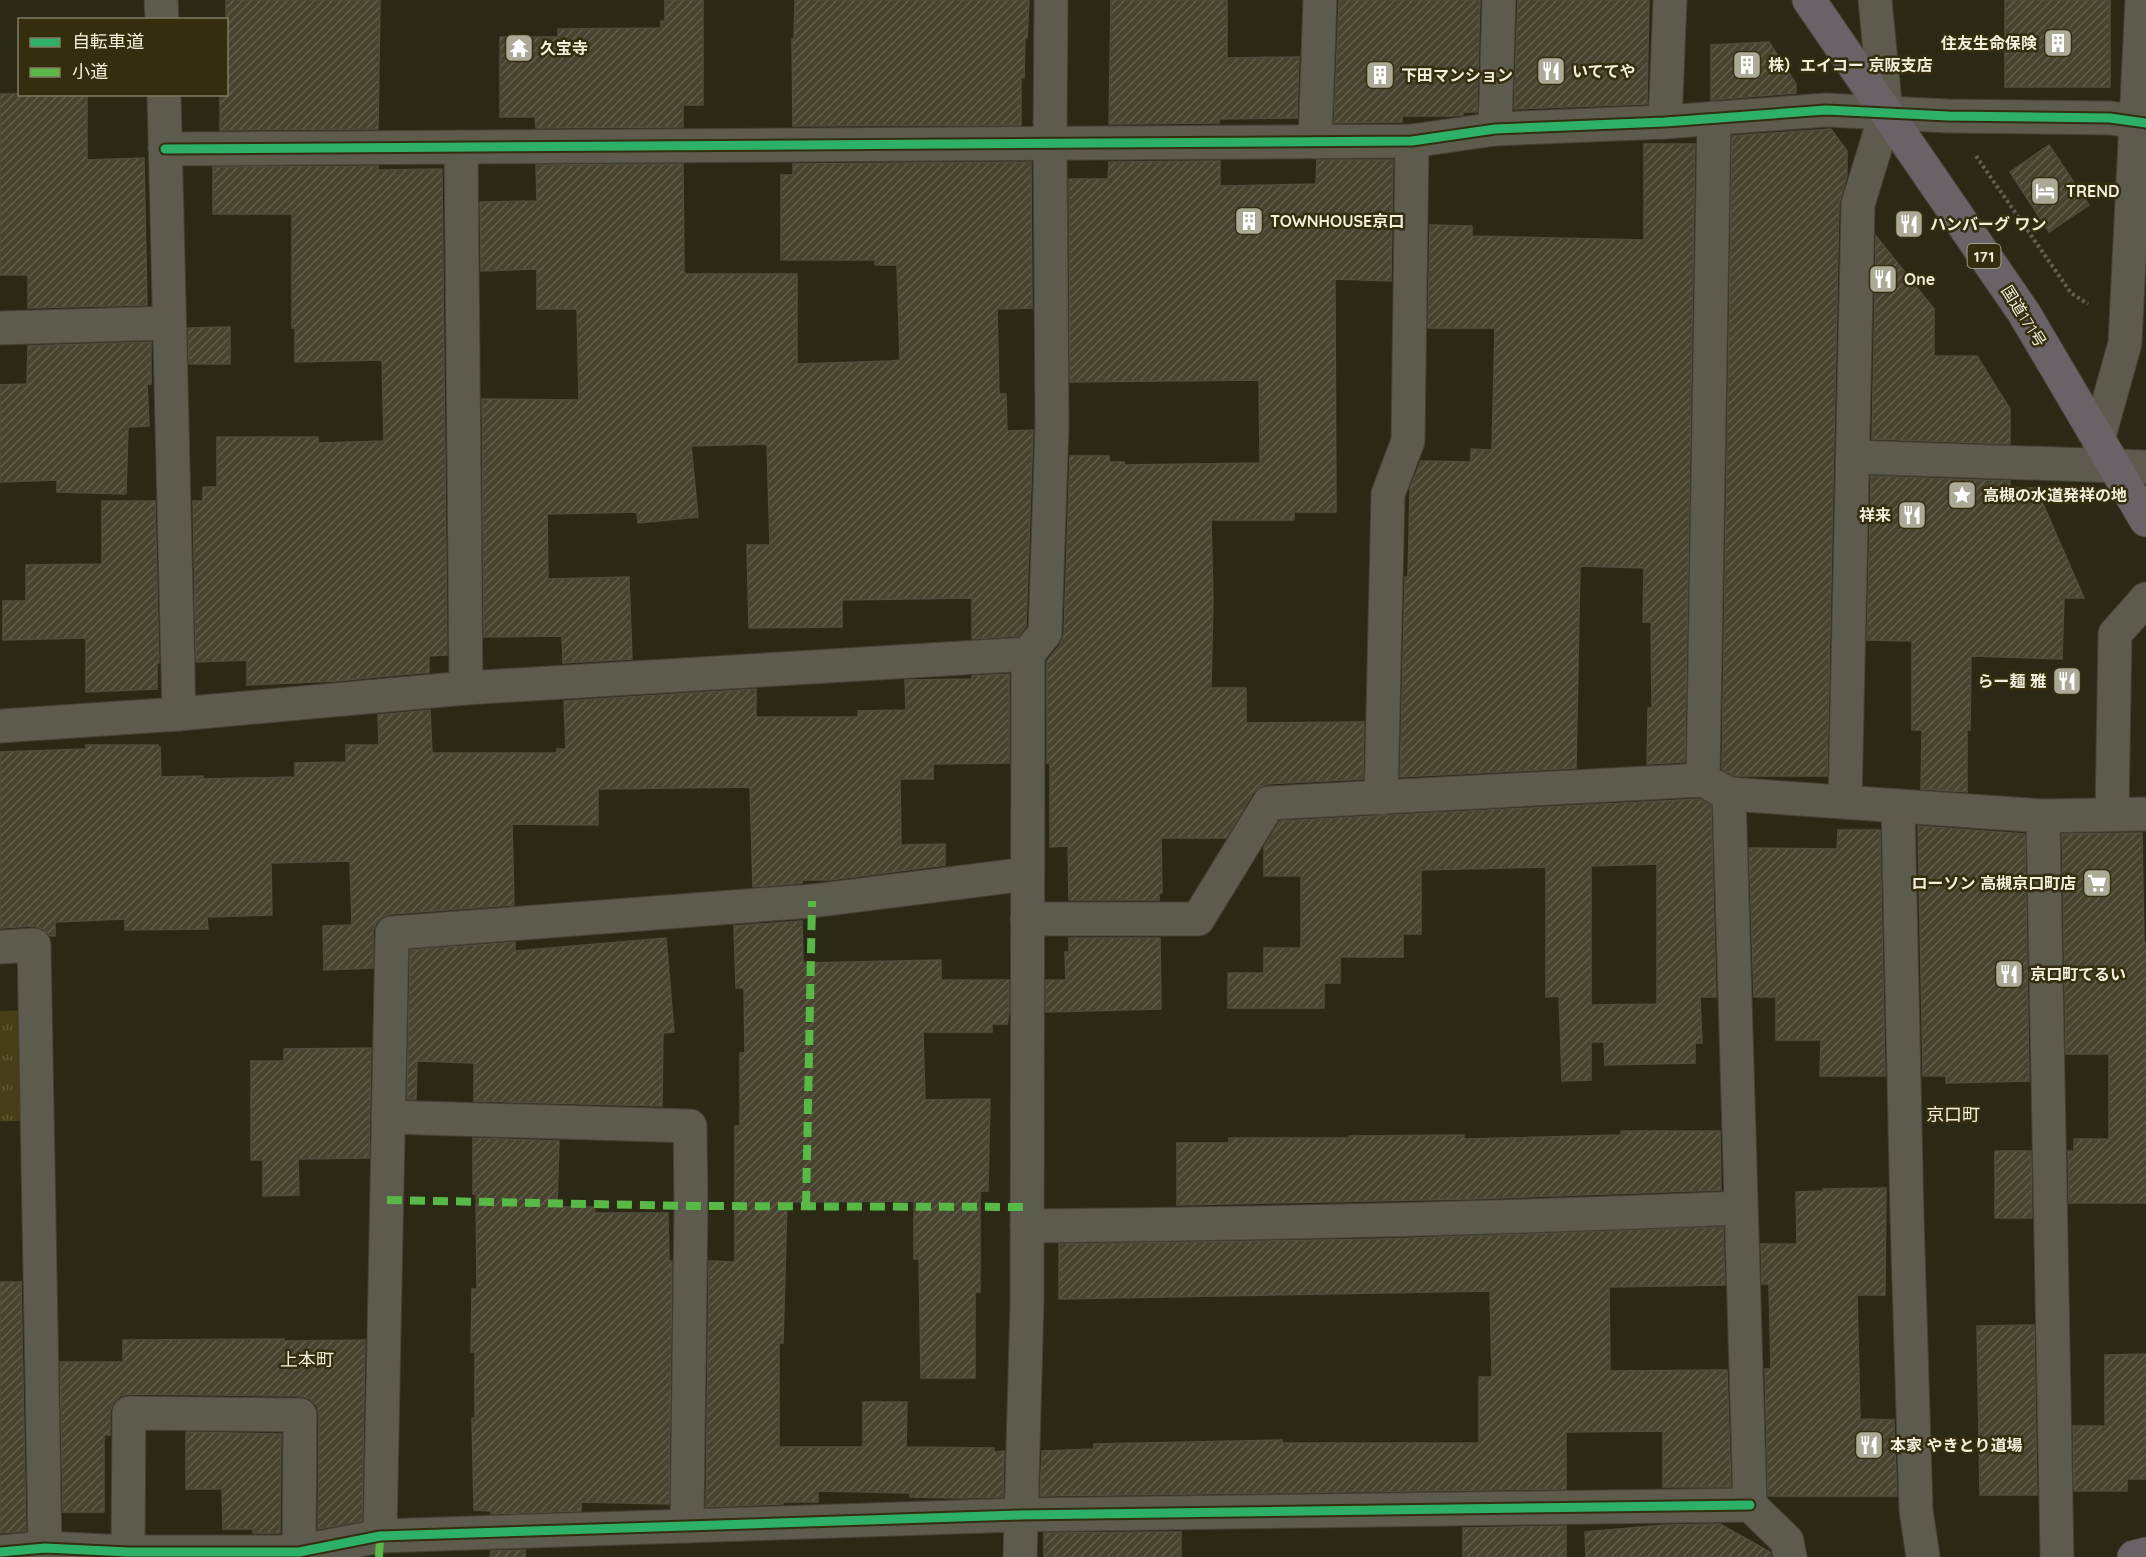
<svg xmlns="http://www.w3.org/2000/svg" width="2146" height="1557" font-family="Quicksand,'Noto Sans JP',sans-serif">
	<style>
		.park { fill: url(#park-tufts) }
		.building { fill: url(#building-hatch); stroke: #4f4c3e; stroke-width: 1.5; fill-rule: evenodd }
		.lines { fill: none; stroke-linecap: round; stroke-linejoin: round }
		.minor-casing { stroke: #444134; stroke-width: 35 }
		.highway-casing { stroke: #444134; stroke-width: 35 }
		.path { stroke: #626055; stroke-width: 4; stroke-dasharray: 3 3; stroke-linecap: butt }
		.minor { stroke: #5d5a4e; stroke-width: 33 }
		.highway { stroke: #696266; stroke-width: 33 }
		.quiet { stroke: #58b947; stroke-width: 8; stroke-dasharray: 15 8; stroke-linecap: butt }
		.cycleway-casing { stroke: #342e0e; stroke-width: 13 }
		.cycleway { stroke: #2db169; stroke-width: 9 }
		.labels { text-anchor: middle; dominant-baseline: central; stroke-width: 5; stroke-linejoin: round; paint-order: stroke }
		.shield { fill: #342e0e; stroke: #b9b59f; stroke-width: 1.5 }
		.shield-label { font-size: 15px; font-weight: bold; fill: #f2efdd }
		.poi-label { font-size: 16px; font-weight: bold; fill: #f2efdd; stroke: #342e0e; text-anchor: start }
		.street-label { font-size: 16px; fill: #f2efdd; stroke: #342e0e }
		.neighbourhood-label { font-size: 18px; fill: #f2efdd; stroke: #342e0e }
	</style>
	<defs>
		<pattern id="park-tufts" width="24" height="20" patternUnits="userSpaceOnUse" patternTransform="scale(1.5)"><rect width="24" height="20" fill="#463e17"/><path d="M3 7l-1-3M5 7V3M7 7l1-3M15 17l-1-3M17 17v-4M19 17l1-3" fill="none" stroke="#615a38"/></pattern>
		<pattern id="building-hatch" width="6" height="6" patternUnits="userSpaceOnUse" patternTransform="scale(1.5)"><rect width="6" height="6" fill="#47432e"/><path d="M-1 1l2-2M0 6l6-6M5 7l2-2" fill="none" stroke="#625e4c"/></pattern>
	</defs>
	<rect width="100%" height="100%" fill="#2c2816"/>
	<polygon class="park" points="25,1010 28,1121 0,1121 0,1011"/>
	<g class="building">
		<polygon points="226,0 380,0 378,129 220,130 220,94 226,94"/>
		<polygon points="665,0 703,0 703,105 683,105 683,127 536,128 535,117 500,117 500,37 558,37 558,29 661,28 661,21 665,21"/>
		<polygon points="795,0 1029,0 1027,38 1025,38 1024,78 1021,77 1021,125 793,126 792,39 794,39"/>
		<polygon points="1111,0 1227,0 1227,58 1299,57 1297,118 1219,119 1219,123 1109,124"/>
		<polygon points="1339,0 1480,0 1477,112 1463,112 1463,115 1451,116 1402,116 1402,122 1334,123"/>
		<polygon points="1518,0 1649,0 1647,104 1514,109"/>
		<rect x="2005" y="0" width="105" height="87"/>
		<polygon points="1769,42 1796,84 1796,93 1711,100 1711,45"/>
		<polygon points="0,94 87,94 87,160 144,158 147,305 28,308 28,275 0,275"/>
		<polygon points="1831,129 1847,151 1847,175 1839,204 1827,776 1734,776 1722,769 1732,136"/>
		<polygon points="1644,144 1695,144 1685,762 1647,764 1648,708 1652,708 1651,622 1643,622 1644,568 1580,566 1576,768 1400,777 1405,577 1408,577 1410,488 1421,461 1471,462 1471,449 1492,450 1495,328 1428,328 1430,225 1472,226 1472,236 1644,240"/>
		<polygon points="2049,145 2089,205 2049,232 2010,172"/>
		<polygon points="1317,160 1393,160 1391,281 1335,279 1336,512 1294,512 1294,520 1211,520 1213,600 1211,688 1246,688 1246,723 1364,722 1363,779 1267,784 1260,787 1253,793 1226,838 1161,838 1162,893 1159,893 1159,900 1069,900 1068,846 1050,847 1050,763 1047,763 1047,661 1060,645 1064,634 1070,456 1109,456 1109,462 1124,462 1124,465 1260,463 1259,380 1070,382 1069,179 1108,179 1109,162 1220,161 1220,186 1316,184"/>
		<polygon points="1031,162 1032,308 997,309 999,394 1006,394 1007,431 1033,430 1026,626 1019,636 972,639 972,598 842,600 842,627 749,628 747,545 770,545 767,444 691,446 698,517 638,523 637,512 547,514 548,579 629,577 632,659 563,663 562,636 484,637 482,399 579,400 577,309 537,309 537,269 481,271 480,202 537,201 536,165 683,164 684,272 686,274 797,274 797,364 890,361 900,360 897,265 875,265 875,260 781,260 781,175 793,175 793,164"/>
		<polygon points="378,166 378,170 442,169 447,655 429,656 429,672 336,681 247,685 247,660 196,662 193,501 203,501 203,487 217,487 217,437 318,437 318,443 384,441 382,360 295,362 295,328 292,328 292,214 213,214 213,167"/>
		<polygon points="1876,236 1934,309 1934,356 1977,356 2010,409 2010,444 1872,439"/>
		<polygon points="230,327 230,364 189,364 188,328"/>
		<polygon points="151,342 151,384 147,384 149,426 128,427 126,494 57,492 57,480 0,482 0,385 27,384 28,346"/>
		<polygon points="1871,476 2010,481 2010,488 2036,488 2084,598 2064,598 2062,659 1971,656 1970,730 1967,730 1967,792 1921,789 1922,730 1912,730 1912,641 1867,640"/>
		<polygon points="102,501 155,501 159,663 157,663 157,689 86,692 86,638 3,640 3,601 26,601 26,565 102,564"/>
		<polygon points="1009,674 1009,763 933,764 933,779 900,779 901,845 945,844 945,865 830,880 802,880 802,883 753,887 750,787 598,789 598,825 512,824 514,905 391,914 382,917 376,923 373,932 373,968 324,970 323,926 352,925 350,861 271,863 272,915 207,917 208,929 125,930 125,919 55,922 55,936 50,936 43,929 33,926 0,928 0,752 86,749 86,745 158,745 158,747 160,747 161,777 203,776 203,779 295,777 295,763 346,762 346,745 379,745 378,715 430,710 432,753 557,753 557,749 566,749 564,701 756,689 756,717 858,717 858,711 906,710 905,680 972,679 972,676"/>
		<path d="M1699 799 1711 805 1716 997H1700L1702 1043H1695V1063L1605 1065 1604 1042H1591V1080L1562 1081 1559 996 1546 997V867L1421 870V934H1403V957H1340V983H1324V1008H1228V973H1264V948H1301V876H1264V847L1280 821ZM1657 864V1004L1591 1005V866Z"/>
		<polygon points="1918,826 2025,834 2029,1081 1946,1083 1946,1076 1923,1076"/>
		<polygon points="1838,830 1880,830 1885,1076 1820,1076 1821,1040 1776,1040 1776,997 1754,997 1749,848 1837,849"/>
		<polygon points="2142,833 2144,942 2146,942 2146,1203 2069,1203 2068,1151 2074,1151 2074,1139 2109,1139 2109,1054 2066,1054 2062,834"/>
		<polygon points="802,921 803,963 941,960 941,980 1009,980 1009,1013 1007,1024 992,1024 992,1032 923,1032 925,1100 990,1099 988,1191 980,1191 980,1292 975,1292 975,1378 921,1378 919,1259 914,1259 914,1201 787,1202 783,1343 779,1343 779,1447 863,1447 863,1402 907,1402 906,1447 994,1448 994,1452 1004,1451 1003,1497 956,1498 910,1497 910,1493 818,1491 818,1502 783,1502 783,1504 706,1507 709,1261 735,1262 735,1126 740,1126 740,1053 745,1053 744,988 736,988 734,926"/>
		<polygon points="666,938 674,1032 663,1033 662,1106 474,1101 474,1063 417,1061 416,1099 407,1099 410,950 515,942 515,951"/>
		<polygon points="1069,938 1160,938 1161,1009 1046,1012 1046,980 1066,980 1065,952 1069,952"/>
		<polygon points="371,1048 369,1158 298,1159 299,1195 263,1196 263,1160 251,1160 251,1061 284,1061 284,1049"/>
		<polygon points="1621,1131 1720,1131 1721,1190 1472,1199 1177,1205 1177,1143 1229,1143 1229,1138 1349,1138 1349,1136 1464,1135 1464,1139 1621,1135"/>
		<polygon points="473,1138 559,1141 557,1207 594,1207 595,1213 668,1213 669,1261 672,1261 669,1504 581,1502 581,1511 491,1514 491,1511 474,1510 472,1418 475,1418 475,1352 471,1352 472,1289 477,1289 476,1194 473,1194"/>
		<polygon points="1995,1151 2031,1151 2032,1218 1995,1218"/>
		<polygon points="1886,1188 1885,1295 1857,1295 1860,1419 1894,1420 1897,1496 1768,1496 1765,1369 1771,1369 1769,1284 1762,1284 1761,1244 1797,1244 1796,1192 1823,1191 1823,1189"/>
		<polygon points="1723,1227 1725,1285 1609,1287 1610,1371 1727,1370 1731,1487 1663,1487 1663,1431 1566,1432 1566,1489 1040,1496 1042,1451 1094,1449 1094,1444 1237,1441 1282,1440 1282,1443 1479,1443 1479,1377 1492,1377 1490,1291 1059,1299 1059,1244 1384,1239"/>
		<polygon points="0,1282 21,1282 26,1531 0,1533"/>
		<polygon points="2034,1325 2037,1495 1980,1495 1977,1326"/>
		<polygon points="284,1339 284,1341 365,1340 362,1521 318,1529 319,1415 317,1406 310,1399 300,1396 129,1394 120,1396 113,1403 110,1412 110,1435 104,1435 104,1512 63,1512 60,1362 123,1362 123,1340"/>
		<polygon points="2146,1354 2146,1479 2127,1479 2127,1491 2074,1491 2073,1426 2105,1426 2105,1355"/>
		<polygon points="186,1432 281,1434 280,1533 253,1533 253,1529 223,1529 222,1489 186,1489"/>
		<polygon points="1720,1524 1770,1552 1771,1557 1586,1557 1585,1532 1664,1525"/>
		<polygon points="1566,1526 1566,1557 1463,1557 1463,1528"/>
		<polygon points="1181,1532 1181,1557 1044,1557 1044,1533"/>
		<polygon points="525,1550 525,1557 490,1557 491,1551"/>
	</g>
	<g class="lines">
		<g class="minor-casing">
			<g id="minor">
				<polyline points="161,0 162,20"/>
				<polyline points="164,94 179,714"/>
				<polyline points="1665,122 1670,0"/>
				<polyline points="1495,129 1499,0"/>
				<polyline points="1315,142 1320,0"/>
				<polyline points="461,147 466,688"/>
				<polyline points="165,149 1412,141 1495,129 1665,122 1826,110 1948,116 2110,118 2146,123"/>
				<polyline points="0,328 169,323"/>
				<polyline points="2098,440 2125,343 2142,0"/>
				<polyline points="1854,457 2146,467"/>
				<polyline points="0,726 179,714 466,688 1028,654"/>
				<polyline points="1703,780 1714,118"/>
				<polyline points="1381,798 1388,494 1408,441 1412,141"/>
				<polyline points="1845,802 1858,204 1886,113 1875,0"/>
				<polyline points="1898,806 1907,1217 1916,1510 1923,1557"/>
				<polyline points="2112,814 2115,634 2146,599"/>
				<polyline points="2043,816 2057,1557"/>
				<polyline points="1027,919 1198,919 1269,803 1703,780 1729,794"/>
				<polyline points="0,947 34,945 45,1548"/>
				<polyline points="388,1117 690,1126 691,1206 687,1526"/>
				<path d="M1027 1226C1265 1224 1502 1218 1740 1208"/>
				<polyline points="380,1536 392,933 812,901 1027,874"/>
				<polyline points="0,1552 45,1548 128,1552 299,1552 380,1536 1020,1515 1750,1505"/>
				<polyline points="128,1552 129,1413 300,1415 299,1552"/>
				<polyline points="1020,1557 1027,1302 1028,654 1045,633 1052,426 1050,144 1051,0"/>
				<polyline points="1790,1557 1787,1541 1750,1505 1729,794 2043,816 2146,814"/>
			</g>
		</g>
		<g class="highway-casing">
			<g id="highway">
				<polyline points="1809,0 2024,313 2146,520"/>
				<polyline points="2134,1557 2146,1554"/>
			</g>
		</g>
		<polyline class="path" points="1976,156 2071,293 2088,304"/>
		<use href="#minor" class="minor"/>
		<use href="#highway" class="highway"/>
		<g class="quiet">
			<polyline points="387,1200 691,1206 1027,1207"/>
			<polyline points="806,1206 812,901"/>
			<polyline points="379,1557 380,1536"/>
		</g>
		<g class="cycleway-casing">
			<g id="cycleway">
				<polyline points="165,149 1412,141 1495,129 1665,122 1826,110 1948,116 2110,118 2146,123"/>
				<polyline points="0,1552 45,1548 128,1552 299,1552 380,1536 1020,1515 1750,1505"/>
			</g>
		</g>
		<use href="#cycleway" class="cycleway"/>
	</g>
	<defs>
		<g id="building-square" transform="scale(1.5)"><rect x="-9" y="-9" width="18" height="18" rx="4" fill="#ada997" stroke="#342e0e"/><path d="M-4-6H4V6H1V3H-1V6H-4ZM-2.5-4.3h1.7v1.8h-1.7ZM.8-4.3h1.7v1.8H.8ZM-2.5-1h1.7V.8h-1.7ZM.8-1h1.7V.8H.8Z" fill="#fff"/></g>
		<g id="temple-square" transform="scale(1.5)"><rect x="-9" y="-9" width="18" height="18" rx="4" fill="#ada997" stroke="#342e0e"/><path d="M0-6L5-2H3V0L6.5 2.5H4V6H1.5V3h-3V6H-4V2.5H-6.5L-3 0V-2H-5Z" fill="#fff"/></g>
		<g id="restaurant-square" transform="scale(1.5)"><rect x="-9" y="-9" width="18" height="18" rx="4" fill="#ada997" stroke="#342e0e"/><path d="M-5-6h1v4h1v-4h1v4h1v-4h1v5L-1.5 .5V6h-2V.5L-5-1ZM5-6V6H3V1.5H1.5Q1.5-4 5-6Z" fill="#fff"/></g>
		<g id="hotel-square" transform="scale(1.5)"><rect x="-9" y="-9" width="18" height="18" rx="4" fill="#ada997" stroke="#342e0e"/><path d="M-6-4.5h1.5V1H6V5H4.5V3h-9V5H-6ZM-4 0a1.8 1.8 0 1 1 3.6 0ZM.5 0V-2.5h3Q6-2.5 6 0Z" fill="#fff"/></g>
		<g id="sight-square" transform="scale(1.5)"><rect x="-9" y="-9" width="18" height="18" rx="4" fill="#ada997" stroke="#342e0e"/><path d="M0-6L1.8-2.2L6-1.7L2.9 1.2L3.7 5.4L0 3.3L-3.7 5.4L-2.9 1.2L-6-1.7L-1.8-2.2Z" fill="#fff"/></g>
		<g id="supermarket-square" transform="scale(1.5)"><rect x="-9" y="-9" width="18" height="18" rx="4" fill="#ada997" stroke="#342e0e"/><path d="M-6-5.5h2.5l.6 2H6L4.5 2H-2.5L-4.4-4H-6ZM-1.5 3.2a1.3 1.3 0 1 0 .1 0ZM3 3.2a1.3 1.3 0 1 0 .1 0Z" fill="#fff"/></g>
	</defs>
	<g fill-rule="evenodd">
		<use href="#building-square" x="2058" y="43"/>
		<use href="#temple-square" x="519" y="48"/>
		<use href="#building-square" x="1747" y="65"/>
		<use href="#restaurant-square" x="1551" y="71"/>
		<use href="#building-square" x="1380" y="75"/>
		<use href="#hotel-square" x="2045" y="191"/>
		<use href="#building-square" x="1249" y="221"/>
		<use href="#restaurant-square" x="1909" y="224"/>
		<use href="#restaurant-square" x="1883" y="279"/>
		<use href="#sight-square" x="1962" y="495"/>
		<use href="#restaurant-square" x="1912" y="515"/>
		<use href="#restaurant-square" x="2067" y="681"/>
		<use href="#supermarket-square" x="2097" y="883"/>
		<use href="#restaurant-square" x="2009" y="974"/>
		<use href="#restaurant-square" x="1869" y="1445"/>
	</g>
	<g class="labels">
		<rect class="shield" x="1967.5" y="244" width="33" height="24" rx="4.5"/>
		<g class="shield-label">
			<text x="1984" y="256">171</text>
		</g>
		<g class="poi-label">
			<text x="2037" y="43" text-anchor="end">住友生命保険</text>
			<text x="540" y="48">久宝寺</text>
			<text x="1768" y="65">株）エイコー 京阪支店</text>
			<text x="1572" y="71">いててや</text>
			<text x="1401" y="75">下田マンション</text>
			<text x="2066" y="191">TREND</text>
			<text x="1270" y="221">TOWNHOUSE京口</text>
			<text x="1930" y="224">ハンバーグ ワン</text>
			<text x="1904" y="279">One</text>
			<text x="1983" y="495">高槻の水道発祥の地</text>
			<text x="1891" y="515" text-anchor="end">祥来</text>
			<text x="2046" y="681" text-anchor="end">らー麺 雅</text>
			<text x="2076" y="883" text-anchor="end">ローソン 高槻京口町店</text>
			<text x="2030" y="974">京口町てるい</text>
			<text x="1890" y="1445">本家 やきとり道場</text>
		</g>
		<g class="street-label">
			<text transform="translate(2024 316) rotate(58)">国道171号</text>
		</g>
		<g class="neighbourhood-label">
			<text x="1953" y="1114">京口町</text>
			<text x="307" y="1359">上本町</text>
		</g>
	</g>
	<rect x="18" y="18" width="210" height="78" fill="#342e0e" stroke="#807b61" stroke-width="1.5"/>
	<rect x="30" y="38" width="30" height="9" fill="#2db169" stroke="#807b61" stroke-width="1.5"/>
	<text x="72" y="48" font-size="18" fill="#f2efdd">自転車道</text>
	<rect x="30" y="68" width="30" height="9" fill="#58b947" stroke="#807b61" stroke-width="1.5"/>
	<text x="72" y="78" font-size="18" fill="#f2efdd">小道</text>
</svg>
